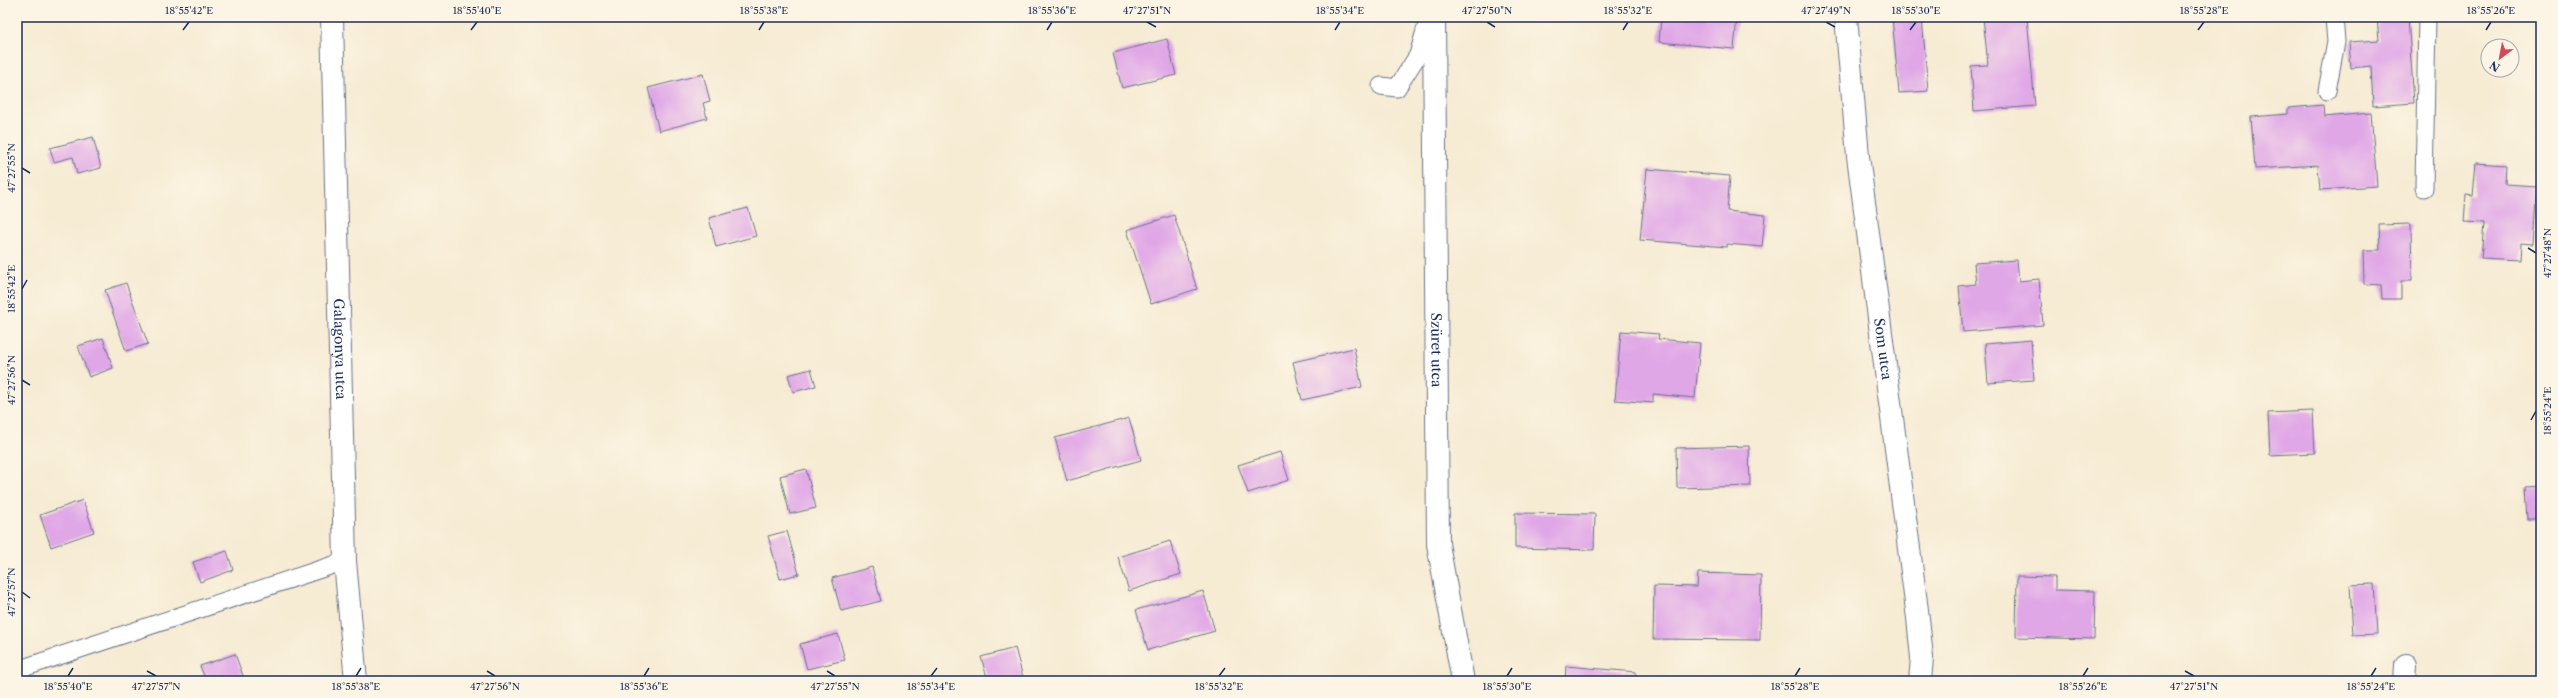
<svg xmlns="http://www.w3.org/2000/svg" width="2558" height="698" font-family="'Libre Caslon Text',serif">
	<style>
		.building { fill: #e0a7e7 }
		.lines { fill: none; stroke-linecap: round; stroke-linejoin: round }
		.service-casing { stroke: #687187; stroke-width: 19 }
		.minor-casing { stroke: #687187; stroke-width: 24 }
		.service { stroke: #fff; stroke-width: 17 }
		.minor { stroke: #fff; stroke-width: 22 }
		.ticks { fill: none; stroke: #1b2f5e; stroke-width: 1.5 }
		.labels { text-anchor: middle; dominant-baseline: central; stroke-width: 3; stroke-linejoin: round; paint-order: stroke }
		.street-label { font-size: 14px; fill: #1b2f5e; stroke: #fcf5e5 }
		.neatline { fill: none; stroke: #1b2f5e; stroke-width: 1.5 }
		.ticks-label { font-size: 10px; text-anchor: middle; fill: #1b2f5e }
	</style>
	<rect width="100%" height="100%" fill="#fcf5e5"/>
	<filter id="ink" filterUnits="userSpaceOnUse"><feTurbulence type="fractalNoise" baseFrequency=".025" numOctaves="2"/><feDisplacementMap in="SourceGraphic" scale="8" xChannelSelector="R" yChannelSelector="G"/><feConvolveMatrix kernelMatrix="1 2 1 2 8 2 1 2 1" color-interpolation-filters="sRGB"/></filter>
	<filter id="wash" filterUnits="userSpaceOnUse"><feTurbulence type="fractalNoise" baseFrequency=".012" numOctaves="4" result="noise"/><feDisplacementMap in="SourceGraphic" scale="16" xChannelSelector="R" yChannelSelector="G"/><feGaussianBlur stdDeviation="0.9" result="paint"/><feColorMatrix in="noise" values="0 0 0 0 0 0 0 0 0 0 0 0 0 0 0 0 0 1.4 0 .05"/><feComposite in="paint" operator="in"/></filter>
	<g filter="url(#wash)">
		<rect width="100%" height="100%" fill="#f6ebd3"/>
		<g id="blocks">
			<g class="building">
				<polygon points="1661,17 1737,17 1734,49 1659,42"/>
				<polygon points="1892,17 1922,17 1928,91 1899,93"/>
				<polygon points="1983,17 2027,17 2035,106 1974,111 1971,66 1988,65"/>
				<polygon points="2408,17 2414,103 2373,106 2371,66 2351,68 2349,42 2379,40 2377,18"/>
				<polygon points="1167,39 1176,75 1122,88 1113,53"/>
				<polygon points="703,74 710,101 703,103 707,118 659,131 648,88"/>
				<polygon points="2323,105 2324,117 2371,113 2377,186 2320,190 2318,165 2255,169 2251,117 2288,114 2288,108"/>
				<polygon points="93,137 101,168 77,174 73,157 54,162 50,148"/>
				<polygon points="2476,163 2506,165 2505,184 2537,186 2533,244 2521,243 2520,260 2481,258 2484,223 2464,222 2466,195 2473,196"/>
				<polygon points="1647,169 1730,176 1727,211 1765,215 1762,247 1727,244 1727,247 1640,240"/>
				<polygon points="748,208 756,236 716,247 709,218"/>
				<polygon points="1174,215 1197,289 1151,304 1127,230"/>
				<polygon points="2411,224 2412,281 2401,281 2401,299 2382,299 2381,285 2364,284 2363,250 2380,250 2379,225"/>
				<polygon points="2017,260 2019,281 2039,279 2043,325 1963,332 1959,286 1976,284 1974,263"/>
				<polygon points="126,283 148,344 126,351 105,290"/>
				<polygon points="1621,331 1659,334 1658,339 1700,343 1695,398 1653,394 1653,403 1615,400"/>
				<polygon points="103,338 113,368 89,377 78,346"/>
				<polygon points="2031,340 2034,380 1988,383 1985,344"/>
				<polygon points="1354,348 1362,387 1302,400 1293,362"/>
				<polygon points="811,369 816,386 793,392 788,375"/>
				<polygon points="2313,411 2315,453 2270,455 2268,413"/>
				<polygon points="1129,418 1141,460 1067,481 1055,438"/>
				<polygon points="1749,446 1750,486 1677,488 1676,448"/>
				<polygon points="1280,452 1289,480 1248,493 1238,465"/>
				<polygon points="806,469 816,508 790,514 780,476"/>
				<polygon points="2541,486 2541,519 2527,519 2525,487"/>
				<polygon points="83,500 94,532 51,547 40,515"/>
				<polygon points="1515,513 1595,514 1594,550 1515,548"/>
				<polygon points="787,531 799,574 780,579 768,536"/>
				<polygon points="1170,541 1181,574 1129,591 1118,557"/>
				<polygon points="227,551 233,570 200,582 193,562"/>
				<polygon points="872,567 881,601 841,611 832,578"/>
				<polygon points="1698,573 1761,575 1760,640 1653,639 1654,586 1697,587"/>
				<polygon points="2017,576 2055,577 2055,590 2095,591 2094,639 2016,637"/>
				<polygon points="2374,584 2377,634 2353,635 2350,585"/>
				<polygon points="1203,591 1215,631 1148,650 1136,610"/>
				<polygon points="838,634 845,660 807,669 800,644"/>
				<polygon points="1015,648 1024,681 988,681 981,657"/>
				<polygon points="235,654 245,681 206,681 200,666"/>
				<polygon points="1566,666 1636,672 1635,681 1565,681"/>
			</g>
		</g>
	</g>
	<g filter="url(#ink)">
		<use href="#blocks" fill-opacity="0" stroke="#687187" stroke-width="1"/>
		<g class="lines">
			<g class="service-casing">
				<g id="service">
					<polyline points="1381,86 1397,88 1418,55 1429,17"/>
					<polyline points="2327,91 2336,42 2334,17"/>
					<polyline points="2424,188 2427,17"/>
					<polyline points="17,670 345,561"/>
				</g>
			</g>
			<g class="minor-casing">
				<g id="minor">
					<path id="s1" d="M332 17 345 561 356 681"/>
					<path id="s2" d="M1434 17 1438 544 1463 681"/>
					<path id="s3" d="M1846 17 1858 156 1918 618 1922 658 1920 681"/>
					<polyline points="2405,681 2406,665"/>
				</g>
			</g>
			<use href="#service" class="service"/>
			<use href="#minor" class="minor"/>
		</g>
	</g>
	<path class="ticks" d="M1147 22 1156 27M1487 22 1495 27M1826 22 1835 27M183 30 189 22M471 30 477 22M759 30 764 22M1047 30 1052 22M1335 30 1340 22M1623 30 1628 22M1910 30 1916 22M2198 30 2204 22M2486 30 2491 22M22 168 30 173M2528 248 2536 253M22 289 27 280M22 380 30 385M2531 420 2536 411M22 592 30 598M147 671 156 676M487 671 495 676M827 671 835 676M2185 671 2194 676M68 676 73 668M356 676 361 668M644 676 649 668M931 676 937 668M1219 676 1225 668M1507 676 1512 668M1795 676 1800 668M2083 676 2088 668M2371 676 2376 668"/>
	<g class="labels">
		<g class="street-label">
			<text stroke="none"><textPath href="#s1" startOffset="332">Galagonya utca</textPath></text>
			<text stroke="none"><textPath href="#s3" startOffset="334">Som utca</textPath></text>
			<text stroke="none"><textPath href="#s2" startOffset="333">Szüret utca</textPath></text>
		</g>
	</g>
	<rect width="2558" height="698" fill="none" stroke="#fcf5e5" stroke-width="44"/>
	<g transform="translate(2500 58) rotate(212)"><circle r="19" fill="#fcf5e5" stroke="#a2a6af"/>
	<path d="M0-3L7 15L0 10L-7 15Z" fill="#d1495b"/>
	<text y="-6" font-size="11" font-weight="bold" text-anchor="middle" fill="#1b2f5e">N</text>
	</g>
	<rect x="22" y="22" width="2514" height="654" class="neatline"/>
	<g class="ticks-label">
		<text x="189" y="14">18°55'42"E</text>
		<text x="477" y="14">18°55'40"E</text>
		<text x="764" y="14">18°55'38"E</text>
		<text x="1052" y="14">18°55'36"E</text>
		<text x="1147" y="14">47°27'51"N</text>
		<text x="1340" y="14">18°55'34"E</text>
		<text x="1487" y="14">47°27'50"N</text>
		<text x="1628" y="14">18°55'32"E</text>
		<text x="1826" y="14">47°27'49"N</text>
		<text x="1916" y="14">18°55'30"E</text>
		<text x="2204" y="14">18°55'28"E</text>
		<text x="2491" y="14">18°55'26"E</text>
		<text transform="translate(11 168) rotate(-90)" y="4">47°27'55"N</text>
		<text transform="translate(2547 253) rotate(-90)" y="4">47°27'48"N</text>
		<text transform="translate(11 289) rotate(-90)" y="4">18°55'42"E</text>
		<text transform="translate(11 380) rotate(-90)" y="4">47°27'56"N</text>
		<text transform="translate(2547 411) rotate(-90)" y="4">18°55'24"E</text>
		<text transform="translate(11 592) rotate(-90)" y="4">47°27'57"N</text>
		<text x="68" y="690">18°55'40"E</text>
		<text x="156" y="690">47°27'57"N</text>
		<text x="356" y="690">18°55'38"E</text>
		<text x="495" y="690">47°27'56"N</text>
		<text x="644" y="690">18°55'36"E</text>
		<text x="835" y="690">47°27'55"N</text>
		<text x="931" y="690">18°55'34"E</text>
		<text x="1219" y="690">18°55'32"E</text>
		<text x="1507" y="690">18°55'30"E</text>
		<text x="1795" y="690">18°55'28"E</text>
		<text x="2083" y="690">18°55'26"E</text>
		<text x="2194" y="690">47°27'51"N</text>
		<text x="2371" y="690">18°55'24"E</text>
	</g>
</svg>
